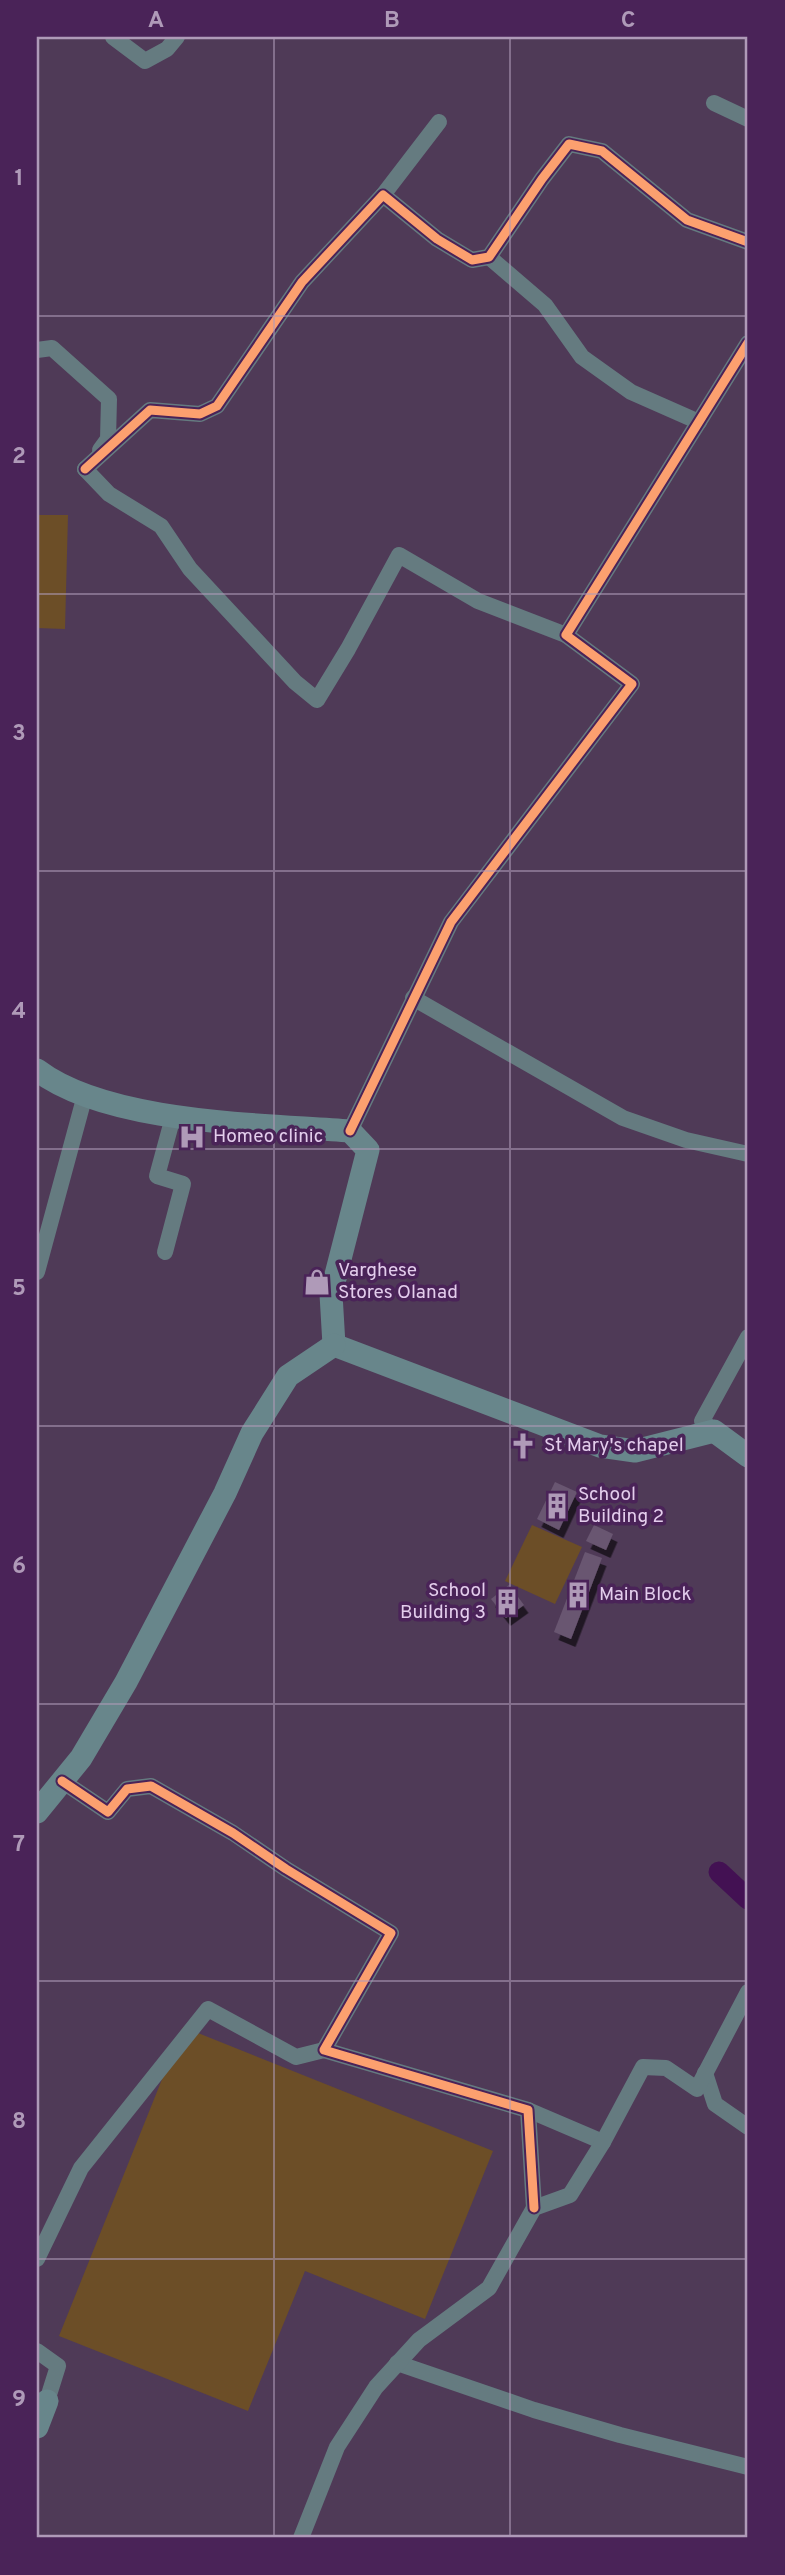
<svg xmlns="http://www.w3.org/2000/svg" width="785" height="2575" font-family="Overpass,sans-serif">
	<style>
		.green { fill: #6c4e27 }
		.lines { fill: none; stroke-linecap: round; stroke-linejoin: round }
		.canal { stroke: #431153; stroke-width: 21 }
		.building { fill: #695671; filter: url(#shadow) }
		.street { stroke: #657b80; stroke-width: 16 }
		.secondary { stroke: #68868b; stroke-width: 23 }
		.cycleway-casing { stroke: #4a2358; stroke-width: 13 }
		.cycleway { stroke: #fca06f; stroke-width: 9 }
		.grid { fill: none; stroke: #af9ab8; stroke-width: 2; stroke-opacity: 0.55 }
		.labels { text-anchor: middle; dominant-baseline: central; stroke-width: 7; stroke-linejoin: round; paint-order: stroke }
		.poi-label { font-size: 19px; fill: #e3cdec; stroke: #4a2358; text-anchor: start }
		.neatline { fill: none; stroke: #af9ab8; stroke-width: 2.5 }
		.grid-label { font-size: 23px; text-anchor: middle; font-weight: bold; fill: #af9ab8 }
	</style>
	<defs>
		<filter id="shadow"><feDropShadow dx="4.5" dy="8" stdDeviation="0" flood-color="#0009"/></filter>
	</defs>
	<rect width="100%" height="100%" fill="#4f3a57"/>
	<g class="green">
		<polygon points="37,515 68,515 65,629 37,628"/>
		<polygon points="532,1525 582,1547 555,1604 505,1581"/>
		<polygon points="183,2027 493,2151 425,2319 305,2271 248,2411 59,2336"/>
	</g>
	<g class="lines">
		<polyline class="canal" points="719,1872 748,1899"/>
	</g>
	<g class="building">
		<polygon points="555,1482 577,1492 559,1530 537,1519"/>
		<polygon points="594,1525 613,1534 606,1550 586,1541"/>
		<polygon points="585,1552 602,1558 571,1639 554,1632"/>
		<polygon points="509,1585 524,1605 506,1618 491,1599"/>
	</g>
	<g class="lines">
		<g class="street">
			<polyline points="113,37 145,61 167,49 177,37"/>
			<polyline points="714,103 748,119"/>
			<polyline points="383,195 439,122"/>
			<polyline points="489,257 545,305 582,357 631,392 699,422"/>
			<polyline points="37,350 52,348 109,399 108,439 100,450"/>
			<polyline points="85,469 150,410 200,414 217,406 302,282 383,195 437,239 472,260 489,257 542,179 569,144 602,151 687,220 748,242"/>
			<polyline points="85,469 109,494 161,526 190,569 295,682 317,700 348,649 399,555 478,601 566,635"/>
			<polyline points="413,998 623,1118 686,1140 748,1154"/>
			<polyline points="350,1131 451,922 632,684 566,635 748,343"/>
			<polyline points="165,1252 183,1184 157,1176 173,1117"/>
			<polyline points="37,1272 85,1095"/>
			<polyline points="714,1431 702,1421 748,1337"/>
			<polyline points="62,1781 108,1812 127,1789 151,1786 233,1833 286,1869 391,1933 324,2050 528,2110 534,2208"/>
			<polyline points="705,2073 715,2104 748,2127"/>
			<polyline points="528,2110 603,2142"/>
			<polyline points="37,2259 81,2168 208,2009 296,2057 324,2050"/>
			<polyline points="37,2351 58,2366 47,2401"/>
			<polyline points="397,2363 534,2410 620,2435 748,2467"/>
			<polyline points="301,2538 337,2447 376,2387 419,2340 489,2288 534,2208 570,2195 603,2142 643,2067 666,2068 697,2089 748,1992"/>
		</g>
		<g class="secondary">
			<path d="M37 1070C108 1124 262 1124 350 1131L368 1150 331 1294 334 1345 600 1446 635 1451 714 1431 748 1456"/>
			<polyline points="37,1812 81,1758 126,1682 225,1493 252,1433 288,1376 334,1345"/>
			<polyline points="37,2427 47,2401"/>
		</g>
		<g class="cycleway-casing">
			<g id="cycleway">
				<polyline points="85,469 150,410 200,414 217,406 302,282 383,195 437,239 472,260 489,257 542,179 569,144 602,151 687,220 748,242"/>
				<polyline points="350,1131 451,922 632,684 566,635 748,343"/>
				<polyline points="62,1781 108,1812 127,1789 151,1786 233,1833 286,1869 391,1933 324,2050 528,2110 534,2208"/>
			</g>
		</g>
		<use href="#cycleway" class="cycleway"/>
	</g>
	<path class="grid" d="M274 37V2538M510 37V2538M37 316H748M37 594H748M37 871H748M37 1149H748M37 1426H748M37 1704H748M37 1981H748M37 2259H748"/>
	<defs>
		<g id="hospital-bare" transform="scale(2.1)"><path d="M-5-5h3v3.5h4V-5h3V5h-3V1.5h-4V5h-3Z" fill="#af9ab8" stroke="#4a2358" stroke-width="2.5" paint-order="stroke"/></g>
		<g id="shop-bare" transform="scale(2.1)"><path d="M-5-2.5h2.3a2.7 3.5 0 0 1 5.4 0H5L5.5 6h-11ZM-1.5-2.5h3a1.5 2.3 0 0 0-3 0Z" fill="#af9ab8" stroke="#4a2358" stroke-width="2.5" paint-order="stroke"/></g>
		<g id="church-bare" transform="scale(2.1)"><path d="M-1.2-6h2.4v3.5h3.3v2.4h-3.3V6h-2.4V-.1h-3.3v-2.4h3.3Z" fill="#af9ab8" stroke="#4a2358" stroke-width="2.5" paint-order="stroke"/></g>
		<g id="building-bare" transform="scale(2.1)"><path d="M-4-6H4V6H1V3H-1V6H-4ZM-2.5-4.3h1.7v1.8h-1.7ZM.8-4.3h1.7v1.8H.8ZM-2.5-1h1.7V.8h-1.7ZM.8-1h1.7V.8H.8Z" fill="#af9ab8" stroke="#4a2358" stroke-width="2.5" paint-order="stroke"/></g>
	</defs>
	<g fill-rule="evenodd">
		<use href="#hospital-bare" x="192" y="1137"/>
		<use href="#shop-bare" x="317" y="1282"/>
		<use href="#church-bare" x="523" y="1446"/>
		<use href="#building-bare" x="557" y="1506"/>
		<use href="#building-bare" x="578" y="1595"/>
		<use href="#building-bare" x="507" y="1602"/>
	</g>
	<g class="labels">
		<g class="poi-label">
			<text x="213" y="1137">Homeo clinic</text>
			<text x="338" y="1271">Varghese<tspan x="338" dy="22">Stores Olanad</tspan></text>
			<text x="544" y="1446">St Mary's chapel</text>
			<text x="578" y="1495">School<tspan x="578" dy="22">Building 2</tspan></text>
			<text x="486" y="1591" text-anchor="end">School<tspan x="486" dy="22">Building 3</tspan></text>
			<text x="599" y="1595">Main Block</text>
		</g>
	</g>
	<rect width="785" height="2575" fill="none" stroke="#4a2358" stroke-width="77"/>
	<rect x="38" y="38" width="708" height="2498" class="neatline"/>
	<g class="grid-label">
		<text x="156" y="27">A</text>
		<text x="392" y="27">B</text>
		<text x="628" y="27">C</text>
		<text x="19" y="185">1</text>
		<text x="19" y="463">2</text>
		<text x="19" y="740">3</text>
		<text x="19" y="1018">4</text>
		<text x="19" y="1295">5</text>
		<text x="19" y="1573">6</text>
		<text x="19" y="1851">7</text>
		<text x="19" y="2128">8</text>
		<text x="19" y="2406">9</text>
	</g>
</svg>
